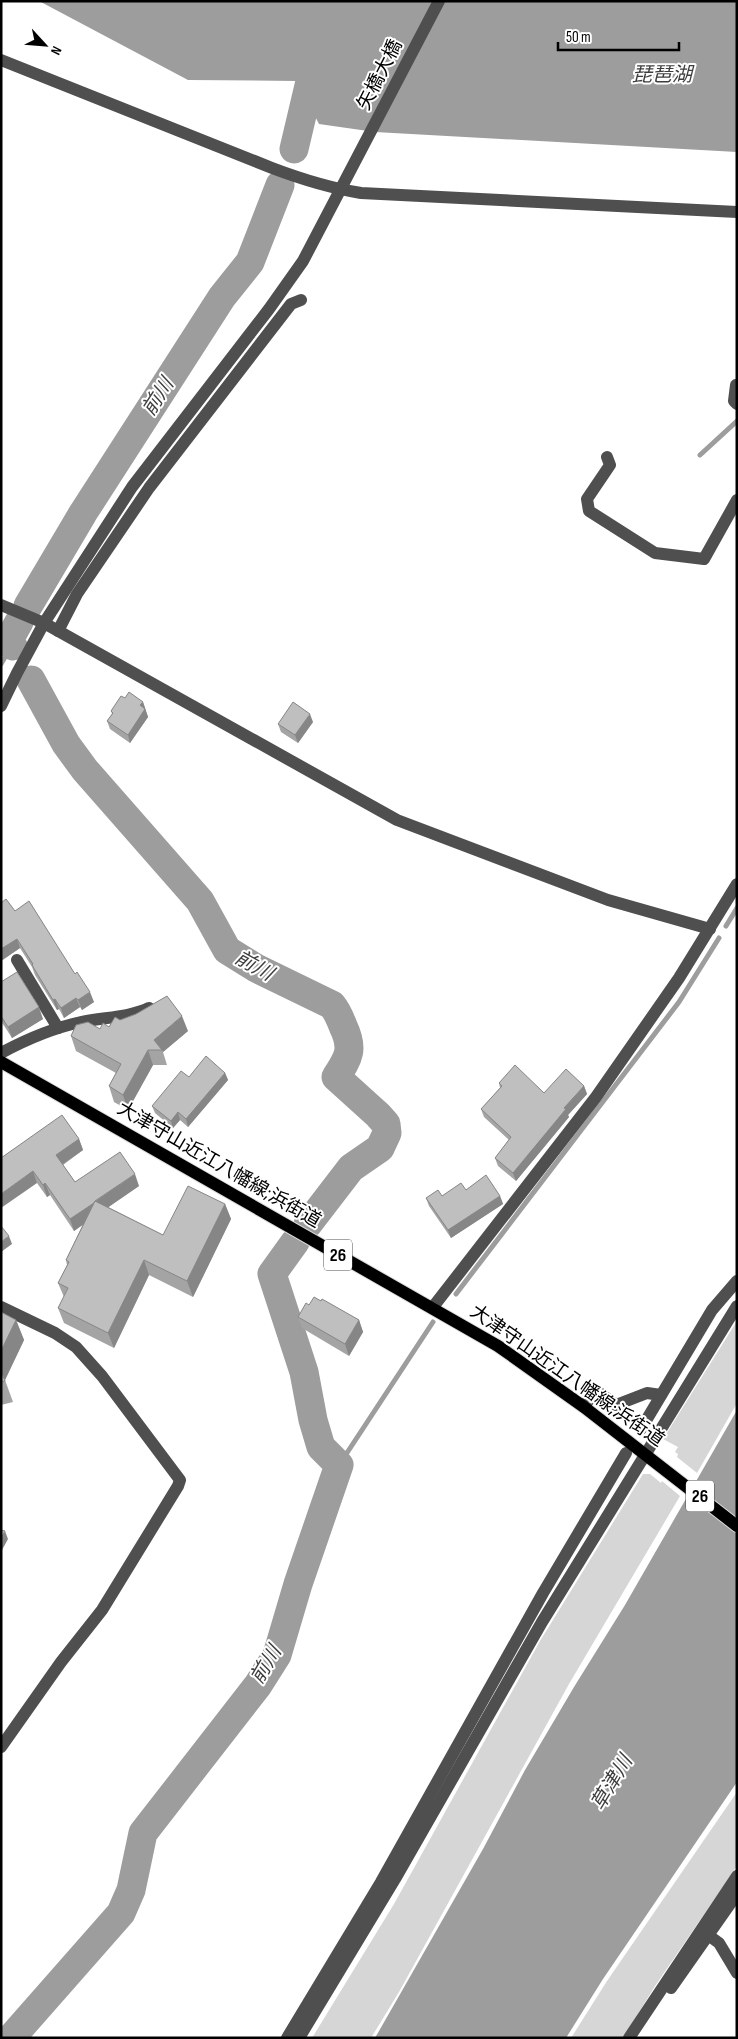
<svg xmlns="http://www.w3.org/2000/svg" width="738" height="2039" font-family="'Sofia Sans Condensed','Noto Sans JP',sans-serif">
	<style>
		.green { fill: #d6d6d6 }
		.water { fill: #9d9d9d }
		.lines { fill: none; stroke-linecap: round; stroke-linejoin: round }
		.stream { stroke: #9d9d9d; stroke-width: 5 }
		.river { stroke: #9d9d9d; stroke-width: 29 }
		.major-casing { stroke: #dbdbdb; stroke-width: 14 }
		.minor { stroke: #4f4f4f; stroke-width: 12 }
		.major { stroke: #000; stroke-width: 12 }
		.wall { fill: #a4a4a4 }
		.shaded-wall { fill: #868686 }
		.building { fill: #bfbfbf; stroke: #868686 }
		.labels { text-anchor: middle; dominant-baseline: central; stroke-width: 4; stroke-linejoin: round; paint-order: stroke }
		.shield { fill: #fff; stroke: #4c4c4c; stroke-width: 1 }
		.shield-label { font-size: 18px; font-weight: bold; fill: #000 }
		.street-label { font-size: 19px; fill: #000; stroke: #fff }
		.water-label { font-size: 20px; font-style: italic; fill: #3e3e3e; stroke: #fff }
	</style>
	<rect width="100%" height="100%" fill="#fff"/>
	<g class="green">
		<polygon points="737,1321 737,1403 697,1473 677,1457 678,1454 675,1452 678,1447 663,1439"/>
		<polygon points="643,1474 650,1474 661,1483 662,1481 680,1496 569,1684 399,1992 371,2038 312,2038 394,1904 540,1641"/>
		<polygon points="737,1792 737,1866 655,1986 623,2038 571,2038 607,1981"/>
	</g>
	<g class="water">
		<polygon points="39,1 737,1 737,152 375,132 319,124 297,81 188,80"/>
		<polygon points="737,1410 737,1782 603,1979 566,2038 375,2038 483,1849 525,1770 574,1687 625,1605"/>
	</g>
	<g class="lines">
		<g class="stream">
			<polyline points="700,455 737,421"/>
			<polyline points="1,646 9,640"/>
			<polyline points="1,664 12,645"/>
			<polyline points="726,926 737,908"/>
			<polyline points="456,1294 679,1002 719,938"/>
			<polyline points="339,1465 433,1322"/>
		</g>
		<g class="river">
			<polyline points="294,149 329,1"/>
			<polyline points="28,606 83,513 222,297 250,262 280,185"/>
			<polyline points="13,646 9,640 19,622"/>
			<path d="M31 680 66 744 85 770 200 901 227 950 256 968 332 1005C337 1011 340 1018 343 1026 354 1049 349 1057 336 1077L378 1115 386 1124 387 1133 380 1148 351 1168 308 1224"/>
			<polyline points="11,2038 121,1913 131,1890 143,1833 258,1685 277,1655 298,1584 339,1465 321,1447 313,1420 304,1372 272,1274 295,1242"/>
		</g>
		<g class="major-casing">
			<polyline id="major" points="1,1062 498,1346 584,1407 737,1526"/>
		</g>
		<g class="minor">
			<path d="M1 60 272 168C301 179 330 188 361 193L737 212"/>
			<polyline points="736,385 734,401 737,404"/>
			<polyline points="607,457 610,465 587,499 589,511 655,553 704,559 737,500"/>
			<polyline points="1,605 44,623 397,820 608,900 710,929"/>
			<polyline points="58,631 77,594 149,488 291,304 301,300"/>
			<polyline points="1,706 17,673 44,623 132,487 269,309 303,261 439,1"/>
			<polyline points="17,960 58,1028"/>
			<path d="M1 1053C27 1039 53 1028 81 1022 104 1017 128 1018 149 1008"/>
			<polyline points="1,1307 55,1333 76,1347 102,1376 180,1480 178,1486 102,1610 61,1662 1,1747"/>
			<polyline points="433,1307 596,1097 679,978 737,884"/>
			<polyline points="584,1407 595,1390 616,1405 647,1393 661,1395"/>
			<polyline points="641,1429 712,1310 737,1281"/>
			<polyline points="708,1935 719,1943 737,1973"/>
			<polyline points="671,1988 737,1894"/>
			<polyline points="287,2038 381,1882 543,1593 626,1453"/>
			<polyline points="299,2038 395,1879 542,1622 737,1306"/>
			<polyline points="629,2038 737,1876"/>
		</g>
		<use href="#major" class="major"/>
	</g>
	<g class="wall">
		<polygon points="125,698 143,702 148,717 130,743 110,729 107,721 112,714 111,711"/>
		<polygon points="313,722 298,743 281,732 278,724"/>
		<polygon points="1,903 15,911 94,1002 82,1010 80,1007 64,1018 59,1009 57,1010 35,975 32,967 20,948 1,961"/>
		<polygon points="1,982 43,1019 12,1038 1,1021"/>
		<polygon points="120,1020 188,1031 163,1052 167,1065 153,1065 128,1110 114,1102 109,1086 116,1073 76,1051 71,1036 109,1027"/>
		<polygon points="225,1073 228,1080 188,1127 180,1120 173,1128 155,1113 152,1106 189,1077"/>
		<polygon points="499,1083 544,1093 584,1086 587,1094 568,1115 569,1117 516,1181 498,1166 495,1158 509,1140 484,1117 481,1109 500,1088"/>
		<polygon points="79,1139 83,1150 63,1165 75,1182 139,1186 108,1207 163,1235 225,1204 231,1219 193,1297 149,1275 114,1348 64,1323 58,1308 64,1297 58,1283 67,1265 66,1260 83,1224 74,1231 50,1195 47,1197 37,1183 1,1158"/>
		<polygon points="466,1190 500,1196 503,1204 451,1238 429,1206 426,1198 442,1196"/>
		<polygon points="309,1305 359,1320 363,1332 349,1356 302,1328 298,1317"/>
		<polygon points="1,1312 16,1320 24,1340 5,1380 13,1402 1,1405"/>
	</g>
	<g class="shaded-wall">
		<polygon points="143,702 148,717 130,743 128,735 140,705"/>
		<polygon points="310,714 313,722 298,743 295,735"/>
		<polygon points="17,939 20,948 1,961 1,949"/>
		<polygon points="90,992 94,1002 82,1010 78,1000"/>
		<polygon points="76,998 80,1007 64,1018 61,1008"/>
		<polygon points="55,999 59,1009 57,1010 53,1000"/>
		<polygon points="39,1007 43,1019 12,1038 8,1027"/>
		<polygon points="182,1016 188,1031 163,1052 162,1050 154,1040"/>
		<polygon points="148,1050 153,1065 128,1110 123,1095"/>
		<polygon points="225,1073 228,1080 188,1127 186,1119"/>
		<polygon points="584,1086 587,1094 568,1115 569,1117 516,1181 513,1173 564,1108"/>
		<polygon points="178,1112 180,1120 173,1128 171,1121"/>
		<polygon points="79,1139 83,1150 60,1166 56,1155"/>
		<polygon points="33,1171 37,1183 1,1208 1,1194"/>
		<polygon points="135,1174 139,1186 74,1231 70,1219"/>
		<polygon points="45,1183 50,1195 47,1197 43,1185"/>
		<polygon points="500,1196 503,1204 451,1238 448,1230"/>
		<polygon points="225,1204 231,1219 193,1297 187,1281"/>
		<polygon points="9,1236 12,1244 1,1252 1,1242"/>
		<polygon points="144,1260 149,1275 114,1348 108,1333"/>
		<polygon points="16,1320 24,1340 5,1380 1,1371 1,1351"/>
		<polygon points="359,1320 363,1332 349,1356 345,1344"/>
		<polygon points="5,1531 8,1539 2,1550 1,1548 1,1538"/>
	</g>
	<g class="building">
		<polygon points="129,692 143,702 140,705 145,709 128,735 107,721 113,713 111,711 121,696 125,698"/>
		<polygon points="293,702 310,714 295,735 278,724"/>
		<polygon points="6,899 15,911 29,901 75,974 77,972 90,992 78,1000 76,998 61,1008 55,999 53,1000 32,965 33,964 17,939 1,949 1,903"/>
		<polygon points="17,972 39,1007 8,1027 1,1016 1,982"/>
		<polygon points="167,996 182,1016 154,1040 162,1050 148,1050 123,1095 109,1086 121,1064 71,1036 76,1025 88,1022 100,1029 103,1023 109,1027 115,1017 120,1020 136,1014"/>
		<polygon points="206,1056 225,1073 186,1119 178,1112 171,1121 152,1106 181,1071 189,1077"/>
		<polygon points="515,1065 544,1093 566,1069 584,1086 564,1108 566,1109 513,1173 495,1158 511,1137 481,1109 502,1086 499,1083"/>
		<polygon points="62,1115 79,1139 56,1155 75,1182 120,1152 135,1174 95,1201 94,1203 70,1219 45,1183 43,1185 33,1171 1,1194 1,1158"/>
		<polygon points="486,1175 500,1196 448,1230 426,1198 438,1190 442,1196 461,1183 466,1190"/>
		<polygon points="188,1186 225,1204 187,1281 144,1260 108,1333 58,1308 68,1288 58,1283 69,1262 66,1260 95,1201 163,1235"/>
		<polygon points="1,1226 9,1236 1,1242"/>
		<polygon points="314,1297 321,1301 322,1299 359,1320 345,1344 298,1317 306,1303 309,1305"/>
		<polygon points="1,1312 16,1320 1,1351"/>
		<polygon points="1,1371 5,1381 1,1382"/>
		<polygon points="1,1530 5,1531 1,1538"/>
	</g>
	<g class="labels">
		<g class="shield">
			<rect x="324" y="1239.5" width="28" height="31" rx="4"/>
			<rect x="686" y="1480.5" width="28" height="31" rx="4"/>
		</g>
		<g class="shield-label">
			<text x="338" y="1255">26</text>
			<text x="700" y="1496">26</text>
		</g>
		<g class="street-label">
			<text transform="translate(380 75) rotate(-63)">矢橋大橋</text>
			<text transform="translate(219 1165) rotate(30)">大津守山近江八幡線;浜街道</text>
			<text transform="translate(567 1376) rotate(35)">大津守山近江八幡線;浜街道</text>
		</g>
		<g class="water-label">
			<text x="662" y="75">琵琶湖</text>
			<text transform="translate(158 397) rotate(-57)">前川</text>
			<text transform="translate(254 966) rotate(29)">前川</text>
			<text transform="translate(266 1665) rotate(-59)">前川</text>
			<text transform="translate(612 1783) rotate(-59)">草津川</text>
		</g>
	</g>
	<rect width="738" height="2039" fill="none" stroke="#000000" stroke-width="5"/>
	<g transform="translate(45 45) rotate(116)" stroke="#ffffff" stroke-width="4" paint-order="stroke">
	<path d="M0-4L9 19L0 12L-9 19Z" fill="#000000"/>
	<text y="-8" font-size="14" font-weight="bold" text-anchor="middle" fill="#000000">N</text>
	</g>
	<path d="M558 42v8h121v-8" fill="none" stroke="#000000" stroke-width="2.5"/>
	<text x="566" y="42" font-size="15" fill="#000000" stroke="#ffffff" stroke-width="4" paint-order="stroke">50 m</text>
</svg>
